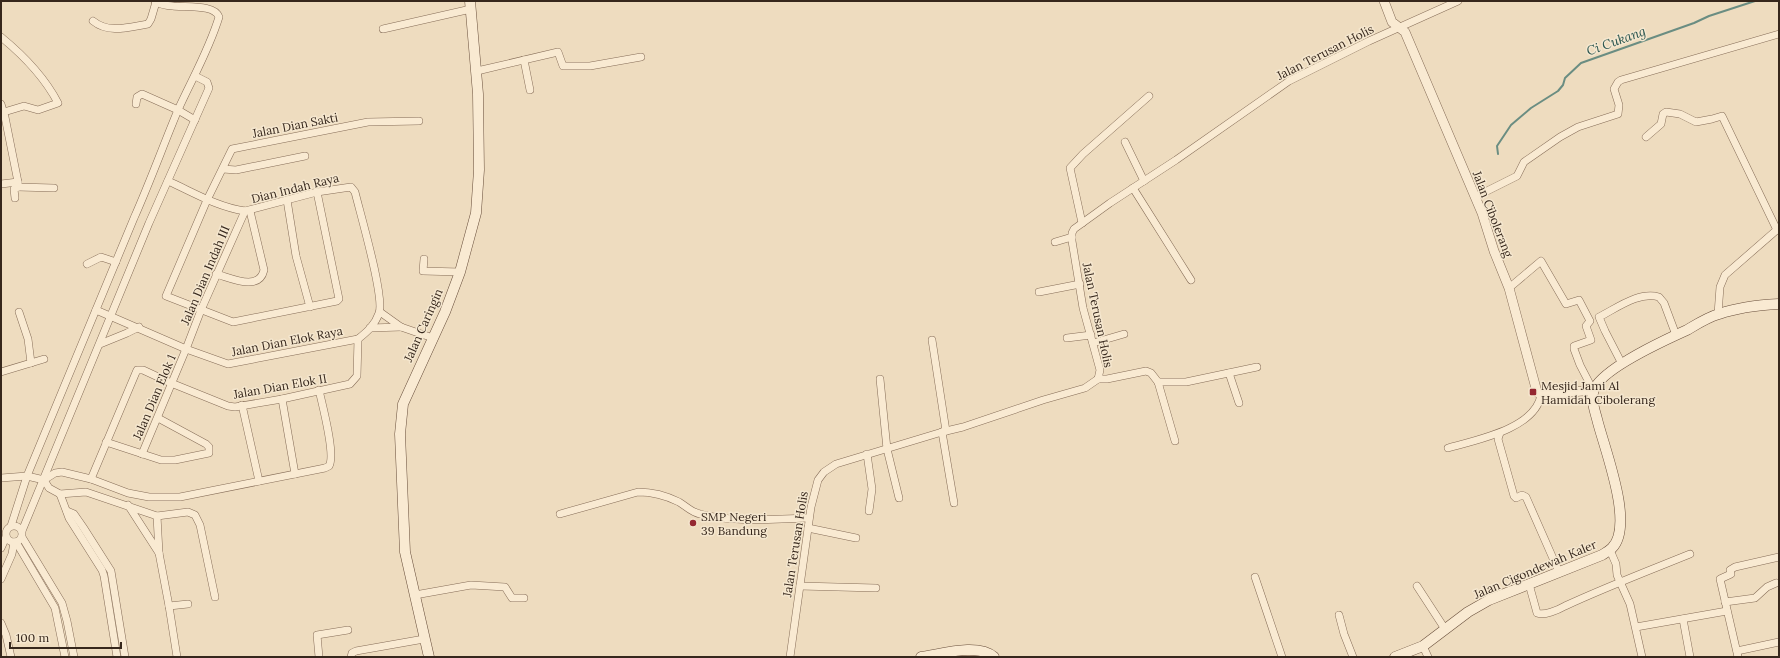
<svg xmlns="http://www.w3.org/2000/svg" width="1780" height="658" font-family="Lora,serif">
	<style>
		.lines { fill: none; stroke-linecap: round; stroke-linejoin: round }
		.stream { stroke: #6a8d82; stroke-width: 2 }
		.minor-casing { stroke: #866d58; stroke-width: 8 }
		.tertiary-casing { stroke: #866d58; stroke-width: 10 }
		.secondary-casing { stroke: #684e3b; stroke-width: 11 }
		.minor { stroke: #f9ead2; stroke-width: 7 }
		.tertiary { stroke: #f9ead2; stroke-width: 9 }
		.secondary { stroke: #f9ead2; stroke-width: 10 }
		.poi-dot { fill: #952831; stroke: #f5e7cf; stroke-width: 1.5 }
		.labels { text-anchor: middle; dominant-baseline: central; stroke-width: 3; stroke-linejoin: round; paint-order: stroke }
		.street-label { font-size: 12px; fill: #36271c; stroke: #f5e7cf }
		.poi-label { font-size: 12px; fill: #36271c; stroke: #f5e7cf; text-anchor: start }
		.water-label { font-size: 13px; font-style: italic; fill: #2b5650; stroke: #f5e7cf }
	</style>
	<rect width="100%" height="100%" fill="#eedcbf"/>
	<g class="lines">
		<polyline class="stream" points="1498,154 1497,146 1511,125 1531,108 1558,91 1563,85 1565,78 1581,63 1694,23 1709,16 1755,1"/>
		<g class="minor-casing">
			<g id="minor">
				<path d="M93 21C109 34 129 27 148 24L151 19 156 2"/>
				<polyline points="383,29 471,9"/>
				<path d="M1 37C23 55 45 78 58 103L38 110 24 106 4 112"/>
				<polyline points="524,60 530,90"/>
				<polyline points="477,71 558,52 563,66 590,66 641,57"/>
				<polyline points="1,104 5,117 18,182"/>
				<polyline points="136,104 137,97 142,94 178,110 195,120"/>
				<polyline points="1646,137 1661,124 1663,114 1666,112 1680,114 1696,122 1712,119 1722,116 1777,230"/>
				<polyline points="1125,142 1144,181"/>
				<polyline points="223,169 236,170 305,156"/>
				<polyline points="1,184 18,182 18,187 54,188"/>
				<polyline points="1133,188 1191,280"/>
				<polyline points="317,192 339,299 337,301 233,322 166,296 207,200 232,149 368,122 419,121"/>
				<polyline points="1475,197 1517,176 1524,162 1560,137 1578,127 1618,114 1619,105 1614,89 1618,82 1621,80 1779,34"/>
				<polyline points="15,198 14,189 18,187"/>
				<polyline points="287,200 296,256 310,307"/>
				<polyline points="1082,223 1070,168 1083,154 1149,96"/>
				<polyline points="1055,242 1072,237"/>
				<polyline points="424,259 423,271 460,272"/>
				<polyline points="87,264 101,257 116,262"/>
				<path d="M216 274C231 278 259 292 264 270L250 211"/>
				<polyline points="1509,288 1541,261 1566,304 1579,300 1590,321 1586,326 1591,340 1574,346 1574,349 1580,365 1593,390"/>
				<polyline points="1039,292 1080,284"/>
				<path d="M96 310 186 349 228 364 358 339C367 332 375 325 379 313 385 297 360 213 355 192L351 187 317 192 245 211C217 207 193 192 168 181"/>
				<polyline points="19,312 28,339 31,363"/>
				<polyline points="380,312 401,327 433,338"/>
				<polyline points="1718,314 1720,287 1725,275 1779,228"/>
				<polyline points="370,328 401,327"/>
				<polyline points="1067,338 1091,335"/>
				<polyline points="932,340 946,431"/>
				<polyline points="1093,343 1124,334"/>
				<polyline points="100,344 127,333 139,327"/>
				<path d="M1622 364 1605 331 1599 317C1617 308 1639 291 1659 297L1664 303 1676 335"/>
				<polyline points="1,372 44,359"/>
				<polyline points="1229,373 1239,403"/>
				<polyline points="880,379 887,449 899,498"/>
				<polyline points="1098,379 1107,379 1146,371 1151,373 1158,382 1175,441"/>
				<polyline points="1158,382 1186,382 1257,367"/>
				<polyline points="282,399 295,474"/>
				<polyline points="242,405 259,481"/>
				<polyline points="942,432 954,503"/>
				<polyline points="1500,433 1498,439 1514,496 1516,498 1522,495 1526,497 1559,572"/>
				<polyline points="106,442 161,460 175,460 209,453 209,447 206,444 158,418"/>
				<path d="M1448 448C1476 440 1535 429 1541 395"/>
				<polyline points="142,454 186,349 201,310 245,211"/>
				<polyline points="867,454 872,489 869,511"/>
				<polyline points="1,478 27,476 44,480"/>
				<polyline points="91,479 137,370 143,370 171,383 228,406 235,407 282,399 350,384 357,376 358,339"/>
				<path d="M44 480 55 473 62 472 91 479 128 493 149 497H180L325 468 329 466C336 455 322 404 319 390"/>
				<polyline points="44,480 49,488 60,494 69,518 102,570 104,576 117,657"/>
				<polyline points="60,494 86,492 157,516 188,512 195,515 200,525 215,597"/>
				<polyline points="128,505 159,553"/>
				<polyline points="67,511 74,514 83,527 111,571 125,657"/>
				<path d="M560 514 638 492C651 492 667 496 679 502 686 506 691 512 700 514 734 523 774 519 809 518"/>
				<polyline points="157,516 159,553 169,606 177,657"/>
				<circle cx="14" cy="534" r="8"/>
				<path d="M11 526 27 476 134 218C150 182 163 146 178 110 192 79 209 50 219 17 213 0 168 12 155 1"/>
				<polyline points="808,528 856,538"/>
				<polyline points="22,531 149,223 209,88 207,82 195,76"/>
				<polyline points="22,537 62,603 67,621 74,657"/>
				<polyline points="16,542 55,608 65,657"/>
				<polyline points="1,548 6,537"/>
				<polyline points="1610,550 1616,564 1617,575 1630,604 1642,657"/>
				<polyline points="1255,577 1282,657"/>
				<polyline points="1,579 12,554 14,542"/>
				<path d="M1529 584 1537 613C1544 616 1558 610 1565 606 1606 587 1648 571 1690 554"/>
				<polyline points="800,586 876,588"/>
				<polyline points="1417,586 1445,629"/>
				<polyline points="415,595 471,585 505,587 512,598 524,598"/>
				<polyline points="1725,602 1755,598 1767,587 1776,583"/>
				<polyline points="169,606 188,604"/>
				<polyline points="1339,615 1344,634 1353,657"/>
				<polyline points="1683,619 1690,657"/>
				<polyline points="1,623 6,635 11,657"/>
				<polyline points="1636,627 1727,611"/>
				<polyline points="1423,646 1428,657"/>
				<polyline points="1737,651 1779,642"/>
				<polyline points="319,657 317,635 348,630"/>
				<polyline points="351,657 352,653 356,651 424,639"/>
				<polyline points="790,657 811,507 818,480 824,472 836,464 942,432 963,427 1043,400 1085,388 1098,379 1100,370 1083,308 1072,241 1072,233 1074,229 1110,203 1176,160 1289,81 1369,41 1458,1"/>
				<polyline points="1738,657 1720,579 1731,574 1730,570 1735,567 1779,557"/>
			</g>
		</g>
		<g class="tertiary-casing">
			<polyline id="tertiary" points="1384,1 1392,22 1405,32 1482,213 1494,251 1509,288 1537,392 1541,395 1593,390"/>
		</g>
		<g class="secondary-casing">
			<g id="secondary">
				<polyline points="429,657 405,552 400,434 403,404 445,312 460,272 476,213 479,170 478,94 470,1"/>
				<path d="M921 657C942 654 978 643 994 657"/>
				<path d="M1395 657 1423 646 1468 612 1489 600 1602 555C1605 553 1609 551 1612 548 1635 525 1604 448 1597 419 1595 411 1591 401 1593 393 1596 371 1667 339 1687 330 1697 324 1708 317 1719 314 1739 307 1759 305 1779 304"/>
			</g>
		</g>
		<use href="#minor" class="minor"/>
		<use href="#tertiary" class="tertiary"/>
		<use href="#secondary" class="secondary"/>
	</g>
	<g class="poi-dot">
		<rect x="1529" y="388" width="8" height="8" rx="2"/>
		<circle cx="693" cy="523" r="4"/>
	</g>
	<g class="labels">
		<g class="street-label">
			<text transform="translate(1325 52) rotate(-27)">Jalan Terusan Holis</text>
			<text transform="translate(295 125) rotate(-11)">Jalan Dian Sakti</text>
			<text transform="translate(295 188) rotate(-14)">Dian Indah Raya</text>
			<text transform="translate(1493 214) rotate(69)">Jalan Cibolerang</text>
			<text transform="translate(205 275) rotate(-67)">Jalan Dian Indah III</text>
			<text transform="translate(1098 315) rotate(78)">Jalan Terusan Holis</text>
			<text transform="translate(423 325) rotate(-66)">Jalan Caringin</text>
			<text transform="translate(287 341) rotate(-11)">Jalan Dian Elok Raya</text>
			<text transform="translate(280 386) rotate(-10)">Jalan Dian Elok II</text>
			<text transform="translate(154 397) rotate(-67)">Jalan Dian Elok 1</text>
			<text transform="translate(795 544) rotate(-81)">Jalan Terusan Holis</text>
			<text transform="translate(1535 569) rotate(-23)">Jalan Cigondewah Kaler</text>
		</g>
		<g class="poi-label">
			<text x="1541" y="385">Mesjid Jami Al<tspan x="1541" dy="14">Hamidah Cibolerang</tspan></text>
			<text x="701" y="516">SMP Negeri<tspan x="701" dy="14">39 Bandung</tspan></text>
		</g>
		<g class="water-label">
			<text transform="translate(1616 41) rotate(-20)">Ci Cukang</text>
		</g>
	</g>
	<rect width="1780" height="658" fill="none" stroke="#36271c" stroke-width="4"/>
	<path d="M10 642v6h111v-6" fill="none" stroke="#36271c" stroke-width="2"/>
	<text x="16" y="642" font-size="12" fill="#36271c" stroke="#f5e7cf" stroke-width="3" paint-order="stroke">100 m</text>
</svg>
